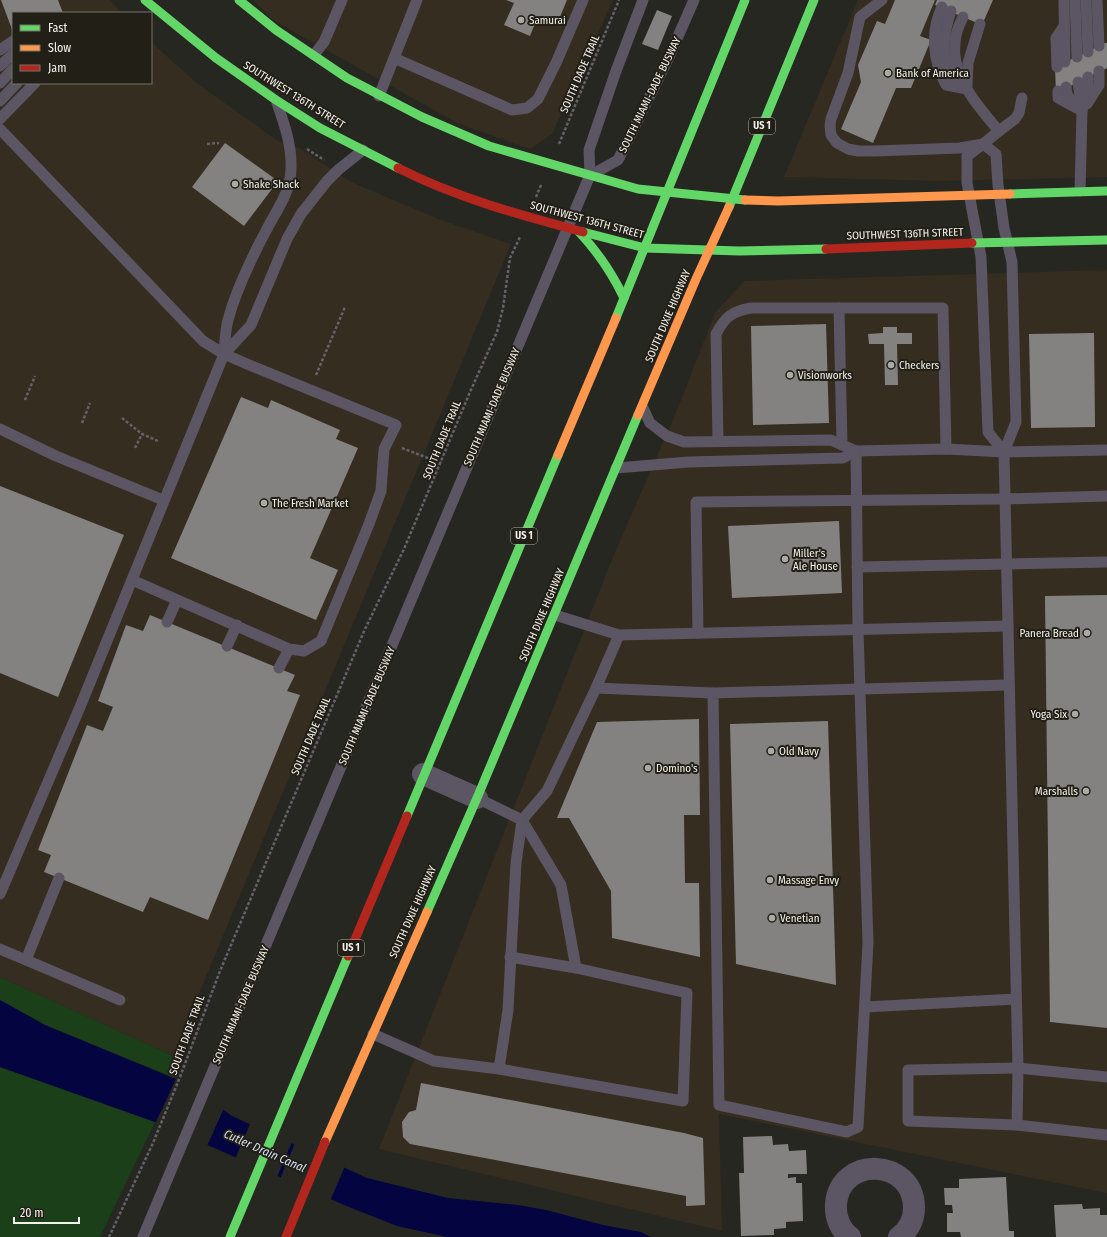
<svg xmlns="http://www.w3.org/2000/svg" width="1107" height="1237" font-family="'Fira Sans Condensed',sans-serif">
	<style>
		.commercial { fill: #352d1f }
		.green { fill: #1a3f19 }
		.water { fill: #040440 }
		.pier { fill: #272722 }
		.building { fill: #848281 }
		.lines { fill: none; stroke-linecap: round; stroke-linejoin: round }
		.path { stroke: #666269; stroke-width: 2.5; stroke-dasharray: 3 2; stroke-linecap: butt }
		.lane { stroke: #5c5563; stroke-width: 11 }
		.street { stroke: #5c5563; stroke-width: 22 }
		.fast { stroke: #63d668; stroke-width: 9 }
		.slow { stroke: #ff974d; stroke-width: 9 }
		.jam { stroke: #b3261e; stroke-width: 9 }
		.poi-dot { fill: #acaaa5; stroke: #211f16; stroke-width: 1.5 }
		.labels { text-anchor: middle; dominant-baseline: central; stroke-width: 4; stroke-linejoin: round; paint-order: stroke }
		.shield { fill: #211f16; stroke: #b4b2ab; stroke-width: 1 }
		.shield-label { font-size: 10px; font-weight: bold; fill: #f3f1eb }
		.poi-label { font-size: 11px; fill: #f3f1eb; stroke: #211f16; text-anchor: start }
		.street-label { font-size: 11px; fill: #f3f1eb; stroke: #211f16 }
		.water-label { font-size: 12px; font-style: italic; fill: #d3def3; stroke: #211f16 }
	</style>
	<rect width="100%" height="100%" fill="#272722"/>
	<g class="commercial">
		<polygon points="0,0 110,0 122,13 13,13 13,83 151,83 151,42 198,84 278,141 301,149 351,182 438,219 511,244 173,1056 0,977"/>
		<polygon points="253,0 613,0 552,134 530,149 457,123 273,20"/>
		<polygon points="858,0 1107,0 1107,177 939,181 784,177"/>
		<polygon points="1107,270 1107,1193 719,1114 722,1231 379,1149 613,557 678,408 715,313 744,281"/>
	</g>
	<g class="green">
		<polygon points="0,977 182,1060 175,1078 45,1025 0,1000"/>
		<polygon points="0,1067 155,1122 100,1237 0,1237"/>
	</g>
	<polygon class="water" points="0,1000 45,1025 183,1082 232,1116 367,1178 448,1198 518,1205 546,1210 603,1225 641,1232 651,1237 447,1237 397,1226 344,1205 155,1122 0,1067"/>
	<g class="pier">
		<polygon points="177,1077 184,1080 224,1108 207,1146 155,1124"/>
		<polygon points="251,1122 292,1142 277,1177 235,1159"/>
		<polygon points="295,1143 345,1166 330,1201 280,1179"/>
	</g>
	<g class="building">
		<polygon points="1,0 58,0 63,13 13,13 13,32"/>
		<polygon points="506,0 567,0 557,24 538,16 530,36 504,25 514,3"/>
		<polygon points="895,0 935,0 920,36 931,40 911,88 896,88 873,143 841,129 861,82 858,65 877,21 885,24"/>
		<polygon points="937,0 993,0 982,25 935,5"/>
		<polygon points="657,10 672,16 658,50 642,44"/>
		<polygon points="1105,43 1107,43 1107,68 1056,93 1055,67"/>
		<polygon points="225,143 278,181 244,226 192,187"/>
		<polygon points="826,324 829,423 753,425 751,326"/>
		<polygon points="883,327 897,327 897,333 912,333 912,344 897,344 898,385 885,385 884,344 869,344 868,334 883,333"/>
		<polygon points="1094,333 1095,427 1031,428 1029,334"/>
		<polygon points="241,397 268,408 271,400 340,430 336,439 358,448 310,558 338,570 316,620 171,558"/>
		<polygon points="0,486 124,535 58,697 0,673"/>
		<polygon points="839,521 842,593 732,598 728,526"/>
		<polygon points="1107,595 1107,1028 1050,1022 1045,596"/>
		<polygon points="150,615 295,675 287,691 300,695 208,920 150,897 143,912 59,878 44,872 51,855 38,850 87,725 103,731 113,707 98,701 126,625 143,631"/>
		<polygon points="699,719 700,815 684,815 685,883 699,883 700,957 612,938 611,891 569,818 557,818 597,722"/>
		<polygon points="828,721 836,985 736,964 730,724"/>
		<polygon points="421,1083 684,1133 703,1138 705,1205 686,1206 686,1196 410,1144 403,1137 402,1122 409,1112 416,1110"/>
		<polygon points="772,1136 773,1145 788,1144 789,1151 806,1150 807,1174 788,1174 788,1178 796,1177 796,1183 802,1183 803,1221 786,1222 786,1228 774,1229 774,1235 741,1236 739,1173 744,1173 743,1137"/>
		<polygon points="1006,1177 1009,1231 1014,1231 1014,1237 961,1237 960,1232 947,1232 947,1213 953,1213 952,1205 945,1205 944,1188 959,1188 959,1179"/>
		<polygon points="1082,1204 1083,1209 1100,1208 1100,1215 1107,1215 1107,1237 1056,1237 1054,1205"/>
	</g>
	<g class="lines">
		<g class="path">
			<polyline points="207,144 219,143"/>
			<polyline points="559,144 619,0"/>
			<polyline points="307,149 324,160"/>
			<polyline points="536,197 541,185"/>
			<polyline points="316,375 345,307"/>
			<polyline points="25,400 35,376"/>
			<polyline points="122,418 142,434"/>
			<polyline points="82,423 90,403"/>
			<polyline points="135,448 142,434 158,441"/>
			<polyline points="402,448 441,463"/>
			<polyline points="109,1237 153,1143 180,1077 220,971 365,629 404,549 470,392 492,343 497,332 503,308 510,258 520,237"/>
		</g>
		<g class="lane">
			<polyline points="882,0 860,17 848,73 831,119 830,126 831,135 837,143 848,149 858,151 875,151 960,148 983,144 999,131 1015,119 1019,113 1022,98"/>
			<polyline points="1064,0 1065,62"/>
			<polyline points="1075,0 1077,57"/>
			<polyline points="1086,0 1088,52"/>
			<polyline points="1097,0 1099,46"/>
			<path d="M942 7C930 32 933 61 946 85L967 89"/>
			<path d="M951 11C943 34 939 59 954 79 957 82 961 85 965 87"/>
			<path d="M963 17C959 25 955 34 955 43 951 76 979 108 999 131"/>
			<polyline points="0,50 13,41"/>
			<polyline points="314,55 324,42 342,0"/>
			<polyline points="394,58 512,110 527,108 538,99 556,63 583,0"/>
			<polyline points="0,66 13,54"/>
			<polyline points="1057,67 1056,38 1064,26"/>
			<polyline points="1078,82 1081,104"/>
			<polyline points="0,83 13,69"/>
			<polyline points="967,86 968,63 980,24"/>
			<polyline points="1066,87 1067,95 1076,105"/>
			<polyline points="1058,91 1058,98 1082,111"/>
			<polyline points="379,96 417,0"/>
			<polyline points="0,101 17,83"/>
			<polyline points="1087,104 1099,85 1099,71"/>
			<polyline points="0,119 35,83"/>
			<polyline points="0,129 203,341 224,354 247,364 396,425 384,449 381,491 369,524 321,641 304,651 289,649 132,580"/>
			<polyline points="591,175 618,160 669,57 694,0"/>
			<polyline points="1080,191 1082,111 1088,83 1088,77"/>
			<polyline points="839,308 842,445"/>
			<polyline points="224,354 251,325 287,239 301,214 327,181 338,170 363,150"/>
			<polyline points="643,408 650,423 667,436 684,442 831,440 856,451 946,449 1004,452 1107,450"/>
			<polyline points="0,429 56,456 163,500"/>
			<path d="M718 441 716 334C725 317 732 311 751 308H943L946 449"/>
			<polyline points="856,451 858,629 868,943 858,1127 847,1132 719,1105 713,693 1009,685"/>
			<polyline points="616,468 689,462 843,458 856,451"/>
			<polyline points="857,567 1107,562"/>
			<polyline points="555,615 619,635 1008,626 1004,452 1016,422 1012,262 1004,228 998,185 996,154 983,144 967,156 967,183 981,257 988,432 1004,452"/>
			<polyline points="167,622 177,600"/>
			<polyline points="1008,626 1018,1068 1017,1125"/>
			<polyline points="698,633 696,502 1005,499 1107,496"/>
			<polyline points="227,646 237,625"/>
			<polyline points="279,668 289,649"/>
			<polyline points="596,688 619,635"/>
			<polyline points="477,798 522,820 547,791 596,688 713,693"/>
			<polyline points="522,820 561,885 576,968"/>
			<path d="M0 894 80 707 224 354C225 343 225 331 228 320 236 290 254 253 269 225 279 207 291 190 291 168 292 146 284 123 277 103"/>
			<polyline points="0,949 26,960 59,878"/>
			<polyline points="26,960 120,1000"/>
			<polyline points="865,1007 1016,999"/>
			<polyline points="373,1034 434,1061 499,1069 508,1010 516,863 522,820"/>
			<polyline points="499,1069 683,1101 687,993 576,968 510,957"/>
			<polyline points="1107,1077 1018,1068 908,1070 908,1121 1017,1125 1107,1135"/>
			<polyline points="143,1237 590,175 589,150 616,71 643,0"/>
		</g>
		<g class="street">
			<polyline points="423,774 477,798"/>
			<path d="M850 1237C840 1230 835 1216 836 1204 840 1155 914 1158 914 1208 914 1219 909 1230 899 1237"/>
		</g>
		<g class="fast">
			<polyline points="145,0 216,58 276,100 320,128 398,168"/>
			<polyline points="239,0 276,30 347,78 422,117 489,146 638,189 745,200"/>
			<polyline points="1010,194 1107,191"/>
			<polyline points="729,207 814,0"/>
			<path d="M579 232C598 252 612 273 624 298"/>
			<polyline points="583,232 645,248 739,251 826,249"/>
			<polyline points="972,243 1107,240"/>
			<polyline points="616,318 745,0"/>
			<polyline points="407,816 558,455"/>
			<polyline points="427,912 477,798 638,415"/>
			<polyline points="230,1237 348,956"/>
		</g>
		<g class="slow">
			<polyline points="745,200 778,201 1010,194"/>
			<polyline points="638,415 696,279 729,207"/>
			<polyline points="558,455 616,318"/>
			<polyline points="325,1142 427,912"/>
		</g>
		<g class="jam">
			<path d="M398 168C457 198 520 215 583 232"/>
			<polyline points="826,249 972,243"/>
			<polyline points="348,956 407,816"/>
			<polyline points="286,1237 325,1142"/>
		</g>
	</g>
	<g class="poi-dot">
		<circle cx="521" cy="20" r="4"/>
		<circle cx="888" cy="73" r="4"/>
		<circle cx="235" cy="184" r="4"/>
		<circle cx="891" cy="365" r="4"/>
		<circle cx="790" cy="375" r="4"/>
		<circle cx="264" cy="503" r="4"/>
		<circle cx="785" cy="559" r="4"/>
		<circle cx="1087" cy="633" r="4"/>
		<circle cx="1075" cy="714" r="4"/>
		<circle cx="771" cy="751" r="4"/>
		<circle cx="648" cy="768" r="4"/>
		<circle cx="1086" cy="791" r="4"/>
		<circle cx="770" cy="880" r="4"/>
		<circle cx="772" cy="918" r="4"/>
	</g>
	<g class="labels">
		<g class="shield">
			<rect x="749" y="118" width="26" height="16" rx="3"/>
			<rect x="511" y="528" width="26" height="16" rx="3"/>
			<rect x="338" y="940" width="26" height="16" rx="3"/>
		</g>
		<g class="shield-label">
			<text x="762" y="126">US 1</text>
			<text x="524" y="536">US 1</text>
			<text x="351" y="948">US 1</text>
		</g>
		<g class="poi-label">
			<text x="529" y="20">Samurai</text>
			<text x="896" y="73">Bank of America</text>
			<text x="243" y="184">Shake Shack</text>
			<text x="899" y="365">Checkers</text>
			<text x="798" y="375">Visionworks</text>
			<text x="272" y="503">The Fresh Market</text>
			<text x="793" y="553">Miller's<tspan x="793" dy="13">Ale House</tspan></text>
			<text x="1079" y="633" text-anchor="end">Panera Bread</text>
			<text x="1067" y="714" text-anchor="end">Yoga Six</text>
			<text x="779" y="751">Old Navy</text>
			<text x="656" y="768">Domino's</text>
			<text x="1078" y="791" text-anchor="end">Marshalls</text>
			<text x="778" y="880">Massage Envy</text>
			<text x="780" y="918">Venetian</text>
		</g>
		<g class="street-label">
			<text transform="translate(580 74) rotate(-67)">SOUTH DADE TRAIL</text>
			<text transform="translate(294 95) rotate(32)">SOUTHWEST 136TH STREET</text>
			<text transform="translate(650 95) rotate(-64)">SOUTH MIAMI-DADE BUSWAY</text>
			<text transform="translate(587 220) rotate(15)">SOUTHWEST 136TH STREET</text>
			<text transform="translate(905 234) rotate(-2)">SOUTHWEST 136TH STREET</text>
			<text transform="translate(668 316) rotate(-67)">SOUTH DIXIE HIGHWAY</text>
			<text transform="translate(492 407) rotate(-67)">SOUTH MIAMI-DADE BUSWAY</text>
			<text transform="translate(442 440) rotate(-68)">SOUTH DADE TRAIL</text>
			<text transform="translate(542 615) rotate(-67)">SOUTH DIXIE HIGHWAY</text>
			<text transform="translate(367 706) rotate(-67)">SOUTH MIAMI-DADE BUSWAY</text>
			<text transform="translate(311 736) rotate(-67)">SOUTH DADE TRAIL</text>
			<text transform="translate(413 912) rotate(-66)">SOUTH DIXIE HIGHWAY</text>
			<text transform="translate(241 1005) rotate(-67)">SOUTH MIAMI-DADE BUSWAY</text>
			<text transform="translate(187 1035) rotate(-70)">SOUTH DADE TRAIL</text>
		</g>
		<g class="water-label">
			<text transform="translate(265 1151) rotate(24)">Cutler Drain Canal</text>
		</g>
	</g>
	<rect x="12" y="12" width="140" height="72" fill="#211f16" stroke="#75736b"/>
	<rect x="20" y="25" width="20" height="6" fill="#63d668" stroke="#75736b"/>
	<text x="48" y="32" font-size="12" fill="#f3f1eb">Fast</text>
	<rect x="20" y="45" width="20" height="6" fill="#ff974d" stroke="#75736b"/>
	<text x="48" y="52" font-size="12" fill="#f3f1eb">Slow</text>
	<rect x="20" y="65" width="20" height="6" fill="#b3261e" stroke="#75736b"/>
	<text x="48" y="72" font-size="12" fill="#f3f1eb">Jam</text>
	<path d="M14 1217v6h65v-6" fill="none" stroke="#f3f1eb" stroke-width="2"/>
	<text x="20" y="1217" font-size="12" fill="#f3f1eb" stroke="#211f16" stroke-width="3" paint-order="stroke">20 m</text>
</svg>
